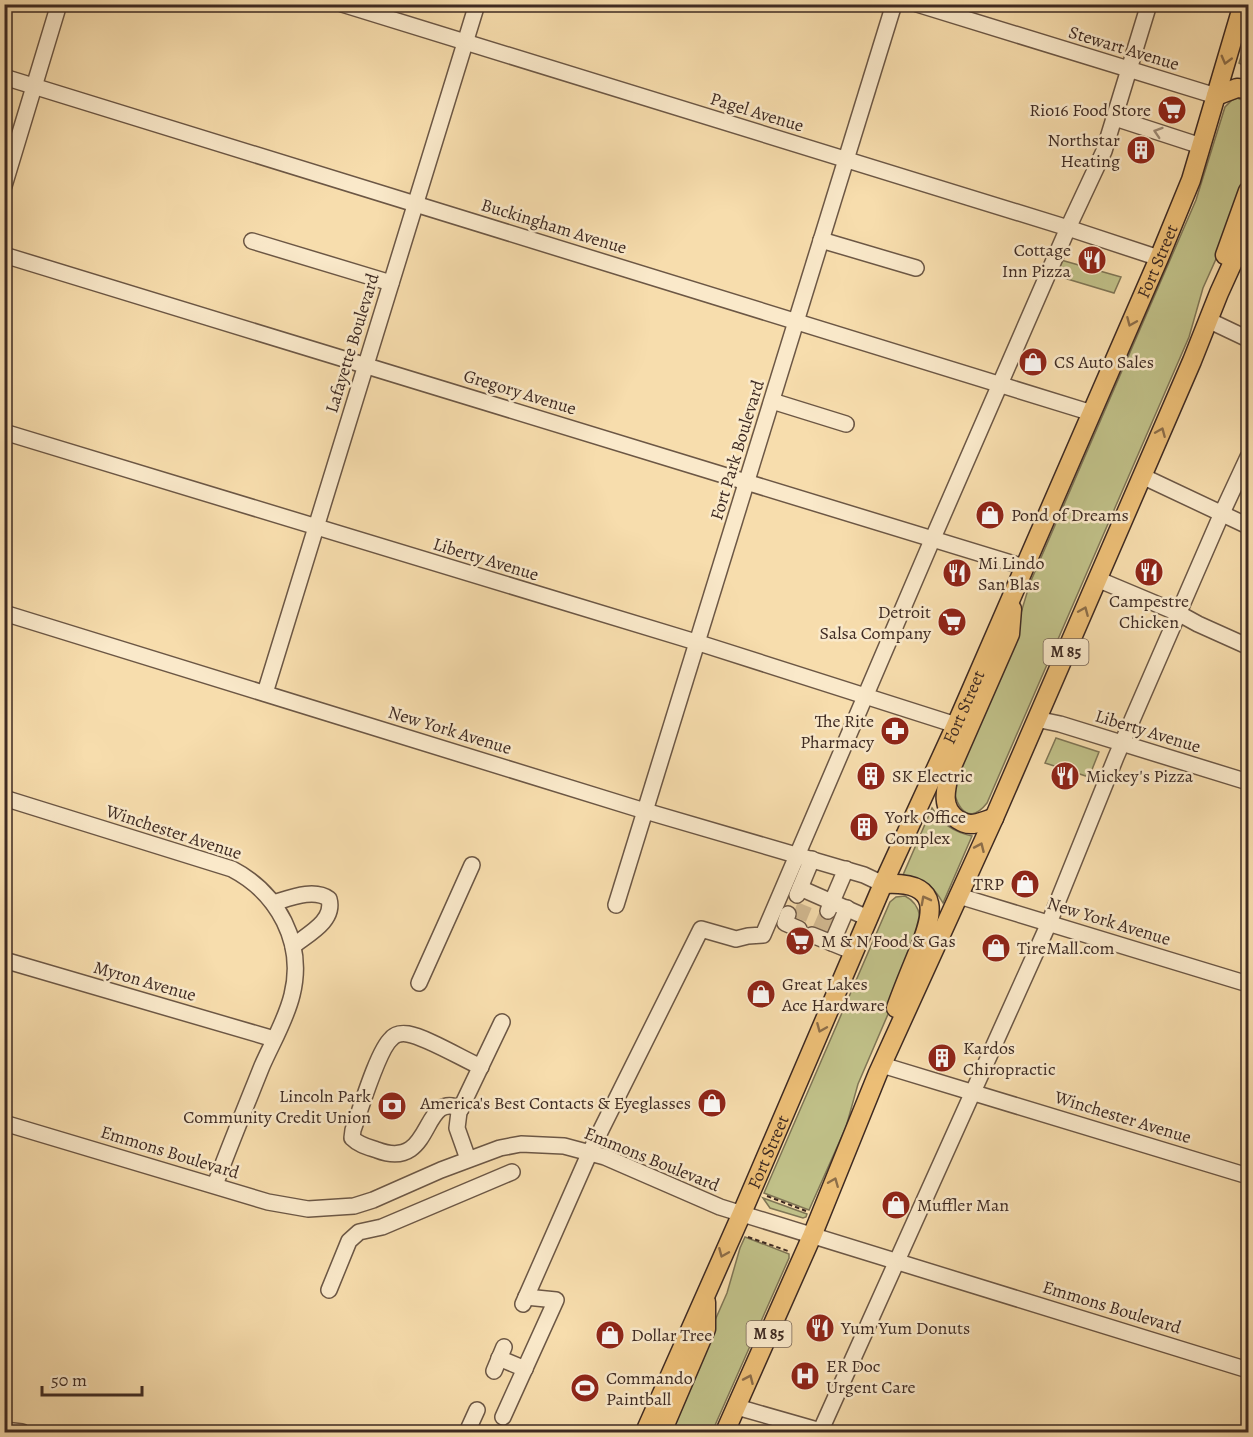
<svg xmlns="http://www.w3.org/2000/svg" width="1253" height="1437" font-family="Alegreya,serif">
<rect width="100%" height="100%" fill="#f7ddad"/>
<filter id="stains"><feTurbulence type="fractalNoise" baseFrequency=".00333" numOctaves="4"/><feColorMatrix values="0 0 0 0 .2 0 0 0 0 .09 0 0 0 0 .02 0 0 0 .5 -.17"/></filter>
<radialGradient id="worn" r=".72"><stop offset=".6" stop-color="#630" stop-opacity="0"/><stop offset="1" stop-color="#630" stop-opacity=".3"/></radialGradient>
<g fill="#c0c088" stroke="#7f7555" stroke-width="1.5">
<path d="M1248,33V62L1245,66L1239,63Z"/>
<path d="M1237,98L1248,102V173L1238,210L1203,288L1189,337L987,803C965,831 952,798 953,778L1017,626L1030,583L1196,200L1225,107L1232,100Z"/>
<path d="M1061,260L1121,277L1114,293L1054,275Z"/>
<path d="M1056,738L1099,752L1089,777L1045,763Z"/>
<path d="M932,808C942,824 953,832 972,836L943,903C933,885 922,878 903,875Z"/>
<path d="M905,896C923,905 922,925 919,942L858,1084L846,1127L809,1210L764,1193L890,902L896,897Z"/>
<path d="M763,1198L807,1214L806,1217L803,1218L770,1208Z"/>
<path d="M745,1237L789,1254V1258L712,1432H666L727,1293L740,1248Z"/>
</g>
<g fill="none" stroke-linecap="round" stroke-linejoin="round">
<g stroke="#d2b991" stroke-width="15" stroke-dasharray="15 8" stroke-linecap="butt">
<path d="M799,919L806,902"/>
<path d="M820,929L828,911"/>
</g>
<g stroke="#6c5745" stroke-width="18">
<g id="minor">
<path d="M342,4L1068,228L1159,258"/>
<path d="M917,4L1216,96"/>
<path d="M4,77L1092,413"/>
<path d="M1115,118L1201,146"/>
<path d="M4,186L59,4"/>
<path d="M821,240L916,268"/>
<path d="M252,241L391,283"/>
<path d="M4,255L1024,567"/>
<path d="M1208,320L1248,339"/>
<path d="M772,401L846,424"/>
<path d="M4,432L699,643L956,725"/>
<path d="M1142,476L1248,526"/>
<path d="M1097,579L1178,613L1198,624L1247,646"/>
<path d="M4,613L635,808L864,875L883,884"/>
<path d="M265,693L477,4"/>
<path d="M1036,719L1060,724L1248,782"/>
<path d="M4,798L232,869C278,893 305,943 292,995C286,1020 272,1043 262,1066C246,1106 230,1145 215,1185"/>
<path d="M800,888L868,918"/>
<path d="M797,895L812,859"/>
<path d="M959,896L1248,984"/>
<path d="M273,903C290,898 314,888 329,899C335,921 308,934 293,946"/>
<path d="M616,905L894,4"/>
<path d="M828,911L846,869"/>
<path d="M788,914L785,923L799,929"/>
<path d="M812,935L854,952"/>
<path d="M832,943L847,908"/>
<path d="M4,960L274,1039"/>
<path d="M419,983L472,865"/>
<path d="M882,1065L1248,1176"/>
<path d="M461,1109C420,1089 435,1172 377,1150C368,1147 359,1145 352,1138L353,1130C360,1111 378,1050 391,1039C395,1034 402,1033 408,1034C426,1037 463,1059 481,1067"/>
<path d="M4,1123L268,1202L308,1209L354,1206L373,1200L441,1170L500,1148L521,1144L564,1146L605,1157L720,1207L1248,1370"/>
<path d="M468,1159L457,1128L459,1112L502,1022"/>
<path d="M329,1290L349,1241L359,1232L382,1227L512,1172"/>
<path d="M523,1304L590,1152L701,929L736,939L748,936L763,935L933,538L1068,228L1104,151L1149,4"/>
<path d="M499,1358L525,1369"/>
<path d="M494,1371L504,1347"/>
<path d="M737,1407L824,1432"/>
<path d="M503,1417L556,1300L526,1297"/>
<path d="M4,1430L22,1432"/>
<path d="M467,1432L477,1410"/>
<path d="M820,1432L1049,923L1116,757L1222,513L1248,457"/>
</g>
</g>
<g stroke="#3e2a22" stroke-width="21">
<g id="major">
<path d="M1216,96L1237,88L1248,89"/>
<path d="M1225,255L1248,191"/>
<path d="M994,818C986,820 978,824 971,824C965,824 962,822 957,819C940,807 946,788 950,771L1010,634L1012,609"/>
<path d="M883,884C945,880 933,916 916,957C909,974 902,991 896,1008"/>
<path id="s1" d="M645,1432L742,1213L883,884L956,725L1159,258L1191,180L1243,4"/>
<path d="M662,1432L706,1329V1302"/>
<path d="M725,1432L812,1236L878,1073L994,818L1192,361L1219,293L1248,229"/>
</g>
</g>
<g stroke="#3e2a22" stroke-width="2" stroke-dasharray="4.5 3" stroke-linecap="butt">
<path d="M767,1196L806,1211"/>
<path d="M748,1237L788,1251"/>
</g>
<use href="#minor" stroke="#fae9ca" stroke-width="15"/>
<use href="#major" stroke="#ecbe76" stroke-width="18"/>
</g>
<defs><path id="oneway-chevron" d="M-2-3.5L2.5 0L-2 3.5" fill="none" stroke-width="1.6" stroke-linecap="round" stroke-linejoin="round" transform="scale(1.5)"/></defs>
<g stroke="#8c6d48">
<use href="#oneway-chevron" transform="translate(1226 60) rotate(105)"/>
<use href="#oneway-chevron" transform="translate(1131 322) rotate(113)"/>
<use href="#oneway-chevron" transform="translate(1161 432) rotate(-67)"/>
<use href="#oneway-chevron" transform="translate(1084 611) rotate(-67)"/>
<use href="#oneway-chevron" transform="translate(980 847) rotate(-66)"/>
<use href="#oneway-chevron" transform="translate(925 900) rotate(-118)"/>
<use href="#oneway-chevron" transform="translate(821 1028) rotate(113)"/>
<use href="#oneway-chevron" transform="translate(834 1182) rotate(-68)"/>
<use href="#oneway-chevron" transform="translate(723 1253) rotate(113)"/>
<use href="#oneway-chevron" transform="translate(749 1379) rotate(-66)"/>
</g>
<use stroke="#9c8a76" href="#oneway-chevron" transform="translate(1158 132) rotate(-162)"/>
<defs>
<g id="supermarket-disc" transform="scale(1.5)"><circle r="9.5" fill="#8f2418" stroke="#fae9ca"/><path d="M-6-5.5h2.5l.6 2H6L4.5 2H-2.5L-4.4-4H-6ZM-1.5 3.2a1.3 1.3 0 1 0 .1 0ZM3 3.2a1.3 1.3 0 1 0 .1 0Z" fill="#fff"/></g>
<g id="building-disc" transform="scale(1.5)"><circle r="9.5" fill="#8f2418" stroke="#fae9ca"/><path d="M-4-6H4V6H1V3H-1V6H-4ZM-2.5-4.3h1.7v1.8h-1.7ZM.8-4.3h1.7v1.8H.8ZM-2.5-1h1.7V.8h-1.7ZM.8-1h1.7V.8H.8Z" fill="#fff"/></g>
<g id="restaurant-disc" transform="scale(1.5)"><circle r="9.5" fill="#8f2418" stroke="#fae9ca"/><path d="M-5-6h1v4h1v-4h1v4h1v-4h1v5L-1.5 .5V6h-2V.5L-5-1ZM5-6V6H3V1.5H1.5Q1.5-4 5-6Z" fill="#fff"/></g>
<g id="shop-disc" transform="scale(1.5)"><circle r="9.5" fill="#8f2418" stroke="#fae9ca"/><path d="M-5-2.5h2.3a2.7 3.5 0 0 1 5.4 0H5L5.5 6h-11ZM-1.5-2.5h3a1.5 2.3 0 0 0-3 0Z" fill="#fff"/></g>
<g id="pharmacy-disc" transform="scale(1.5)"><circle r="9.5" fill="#8f2418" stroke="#fae9ca"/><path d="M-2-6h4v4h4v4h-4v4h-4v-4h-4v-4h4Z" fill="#fff"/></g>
<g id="bank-disc" transform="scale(1.5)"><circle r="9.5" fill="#8f2418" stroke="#fae9ca"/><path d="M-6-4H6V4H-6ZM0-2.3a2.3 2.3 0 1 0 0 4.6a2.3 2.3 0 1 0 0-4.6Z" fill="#fff"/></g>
<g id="hospital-disc" transform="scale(1.5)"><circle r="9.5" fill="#8f2418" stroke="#fae9ca"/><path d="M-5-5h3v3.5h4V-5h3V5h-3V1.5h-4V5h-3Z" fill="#fff"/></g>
<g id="stadium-disc" transform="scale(1.5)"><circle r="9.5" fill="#8f2418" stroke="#fae9ca"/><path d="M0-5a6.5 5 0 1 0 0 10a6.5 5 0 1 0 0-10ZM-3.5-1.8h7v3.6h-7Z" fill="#fff"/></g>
</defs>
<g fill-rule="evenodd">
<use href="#supermarket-disc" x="1172" y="110"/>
<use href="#building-disc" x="1141" y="150"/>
<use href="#restaurant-disc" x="1092" y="260"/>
<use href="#shop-disc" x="1033" y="362"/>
<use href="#shop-disc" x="990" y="515"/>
<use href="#restaurant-disc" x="1149" y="572"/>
<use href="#restaurant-disc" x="957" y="573"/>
<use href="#supermarket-disc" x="952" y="622"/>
<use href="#pharmacy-disc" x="895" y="731"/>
<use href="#building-disc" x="871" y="776"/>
<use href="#restaurant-disc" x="1065" y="776"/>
<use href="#building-disc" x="864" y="827"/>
<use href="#shop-disc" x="1025" y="884"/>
<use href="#supermarket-disc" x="800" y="941"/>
<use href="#shop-disc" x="996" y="948"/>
<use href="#shop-disc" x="761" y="994"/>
<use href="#building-disc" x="942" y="1058"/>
<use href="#shop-disc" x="712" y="1103"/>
<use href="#bank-disc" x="392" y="1106"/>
<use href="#shop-disc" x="896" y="1205"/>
<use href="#restaurant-disc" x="820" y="1328"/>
<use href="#shop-disc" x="610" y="1335"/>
<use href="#hospital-disc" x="805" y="1376"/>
<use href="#stadium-disc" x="585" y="1388"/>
</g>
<g text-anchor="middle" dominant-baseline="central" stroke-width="5" stroke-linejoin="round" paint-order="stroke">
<g fill="#fae9ca" stroke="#766354" stroke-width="1.5">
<rect x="1043.5" y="639" width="45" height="26" rx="4.5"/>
<rect x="746.5" y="1321" width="45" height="26" rx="4.5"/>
</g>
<g font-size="16" font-weight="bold" fill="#3e2a22">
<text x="1066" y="652">M 85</text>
<text x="769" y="1334">M 85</text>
</g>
<g font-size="18" fill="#3e2a22" stroke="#fae9ca">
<text transform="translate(1124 48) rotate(17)">Stewart Avenue</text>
<text transform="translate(757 112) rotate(17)">Pagel Avenue</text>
<text transform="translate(554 226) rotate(17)">Buckingham Avenue</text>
<text stroke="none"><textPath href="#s1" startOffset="1278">Fort Street</textPath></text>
<text transform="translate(352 343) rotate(-73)">Lafayette Boulevard</text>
<text transform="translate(520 392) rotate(17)">Gregory Avenue</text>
<text transform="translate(737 450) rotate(-73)">Fort Park Boulevard</text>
<text transform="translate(486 559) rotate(17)">Liberty Avenue</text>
<text stroke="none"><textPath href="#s1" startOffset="792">Fort Street</textPath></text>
<text transform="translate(450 730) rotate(17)">New York Avenue</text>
<text transform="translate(1148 731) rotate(17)">Liberty Avenue</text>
<text transform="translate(174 832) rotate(18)">Winchester Avenue</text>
<text transform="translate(1109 921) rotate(17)">New York Avenue</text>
<text transform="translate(145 981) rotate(16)">Myron Avenue</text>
<text transform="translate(1123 1117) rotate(17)">Winchester Avenue</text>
<text transform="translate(170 1152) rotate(17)">Emmons Boulevard</text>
<text stroke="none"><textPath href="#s1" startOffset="306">Fort Street</textPath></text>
<text transform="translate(652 1159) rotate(22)">Emmons Boulevard</text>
<text transform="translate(1112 1307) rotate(17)">Emmons Boulevard</text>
</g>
<g font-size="18" fill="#3e2a22" stroke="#fae9ca" text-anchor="start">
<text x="1151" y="110" text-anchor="end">Rio16 Food Store</text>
<text x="1120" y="140" text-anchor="end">Northstar<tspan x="1120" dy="21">Heating</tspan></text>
<text x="1071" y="250" text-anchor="end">Cottage<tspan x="1071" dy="21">Inn Pizza</tspan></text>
<text x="1054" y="362">CS Auto Sales</text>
<text x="1011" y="515">Pond of Dreams</text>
<text x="978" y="563">Mi Lindo<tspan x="978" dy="21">San Blas</tspan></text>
<text x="1149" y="601" text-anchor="middle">Campestre<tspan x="1149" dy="21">Chicken</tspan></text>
<text x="931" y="612" text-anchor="end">Detroit<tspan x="931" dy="21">Salsa Company</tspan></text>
<text x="874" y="721" text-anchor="end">The Rite<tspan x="874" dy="21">Pharmacy</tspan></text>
<text x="892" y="776">SK Electric</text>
<text x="1086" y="776">Mickey's Pizza</text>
<text x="885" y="817">York Office<tspan x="885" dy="21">Complex</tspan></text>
<text x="1004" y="884" text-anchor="end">TRP</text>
<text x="821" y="941">M &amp; N Food &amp; Gas</text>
<text x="1017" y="948">TireMall.com</text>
<text x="782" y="984">Great Lakes<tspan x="782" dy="21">Ace Hardware</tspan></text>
<text x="963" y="1048">Kardos<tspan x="963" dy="21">Chiropractic</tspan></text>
<text x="371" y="1096" text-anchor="end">Lincoln Park<tspan x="371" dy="21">Community Credit Union</tspan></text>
<text x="691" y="1103" text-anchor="end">America's Best Contacts &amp; Eyeglasses</text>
<text x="917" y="1205">Muffler Man</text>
<text x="841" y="1328">Yum Yum Donuts</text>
<text x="631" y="1335">Dollar Tree</text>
<text x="826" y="1366">ER Doc<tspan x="826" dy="21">Urgent Care</tspan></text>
<text x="606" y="1378">Commando<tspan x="606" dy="21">Paintball</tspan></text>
</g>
</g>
<rect width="1253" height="1437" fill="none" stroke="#f7ddad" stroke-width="24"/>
<rect x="6" y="6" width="1241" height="1425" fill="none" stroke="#3e2a22" stroke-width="3"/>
<rect x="12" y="12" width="1229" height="1413" fill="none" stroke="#3e2a22" stroke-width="1.5"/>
<path d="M42 1386v9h100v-9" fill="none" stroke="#3e2a22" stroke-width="3"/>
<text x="51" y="1386" font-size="18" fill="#3e2a22" stroke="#fae9ca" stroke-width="4.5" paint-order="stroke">50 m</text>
<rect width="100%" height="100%" filter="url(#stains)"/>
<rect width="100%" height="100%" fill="url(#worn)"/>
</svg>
